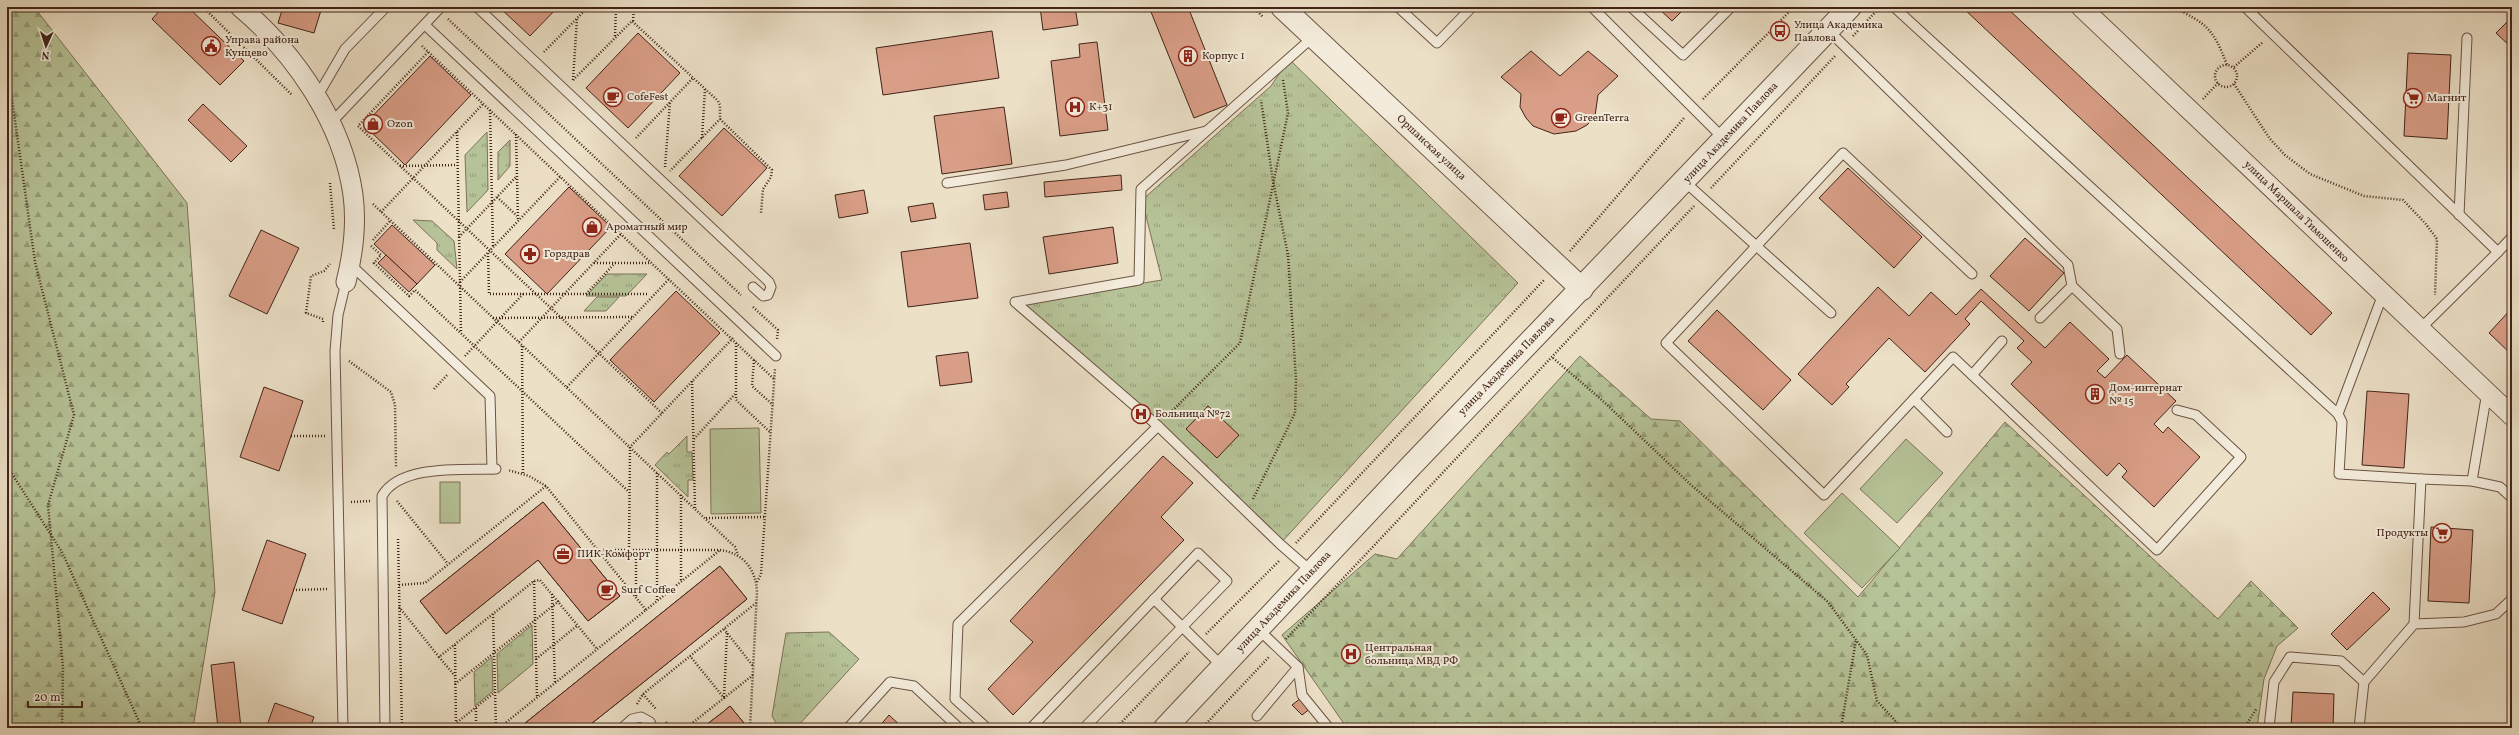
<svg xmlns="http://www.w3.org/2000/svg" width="2519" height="735" font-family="Vollkorn,serif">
<defs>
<pattern id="grass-tufts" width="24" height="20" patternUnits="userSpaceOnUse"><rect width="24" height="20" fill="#b6c297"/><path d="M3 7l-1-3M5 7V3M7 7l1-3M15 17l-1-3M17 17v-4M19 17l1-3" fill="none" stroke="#969d7a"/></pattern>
<pattern id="forest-firs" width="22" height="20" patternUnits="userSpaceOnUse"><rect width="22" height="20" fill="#b6c297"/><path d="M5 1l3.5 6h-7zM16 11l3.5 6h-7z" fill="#969d7a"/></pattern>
</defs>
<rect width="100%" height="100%" fill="#ece0c7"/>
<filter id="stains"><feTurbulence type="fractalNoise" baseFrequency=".005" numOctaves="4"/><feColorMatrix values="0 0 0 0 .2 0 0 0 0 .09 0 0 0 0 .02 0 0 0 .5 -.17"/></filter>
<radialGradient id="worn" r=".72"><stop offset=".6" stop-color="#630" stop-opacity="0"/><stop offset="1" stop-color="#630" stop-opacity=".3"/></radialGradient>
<g fill="url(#grass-tufts)" stroke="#7c7358">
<path d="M1289,59L1518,283L1280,544L1019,303L1162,280L1142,200L1271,86Z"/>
<path d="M487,132L488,190L467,212L465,155Z"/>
<path d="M510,140V166L498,180V152Z"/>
<path d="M413,220L432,221L454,241L457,269L437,250V243Z"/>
<path d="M607,274H647L626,296H586Z"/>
<path d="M597,297H619L606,311H584Z"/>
<path d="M687,436V452H692L693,480H688V497L655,465L667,452L669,454Z"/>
<path d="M532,625L533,664L498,693L497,654Z"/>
<path d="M829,632L859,659L796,728H779L772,716L786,633Z"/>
<path d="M492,657L493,691L475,706L474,672Z"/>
</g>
<g fill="url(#forest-firs)" stroke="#7c7358">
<path d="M7,7H34L187,203L215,592L193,728H7Z"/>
<path d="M1580,356L1651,419L1680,421L1858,597L2005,422L2218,619L2251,581L2298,628L2277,646L2264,679L2257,728H1347L1282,635L1375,554L1397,559Z"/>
</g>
<g fill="#b6c297" stroke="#7c7358">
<path d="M759,428L761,513L711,514L710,429Z"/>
<path d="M1906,439L1943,473L1897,523L1860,489Z"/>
<rect x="440" y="482" width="20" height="41"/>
<path d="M1842,493L1900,548L1862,588L1804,533Z"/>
</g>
<g fill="#d99e87" stroke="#412418">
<path d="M163,7H188L244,61L220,85L152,19Z"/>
<path d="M283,7H322L314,33L278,23Z"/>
<path d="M499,7H558L530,36Z"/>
<path d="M1040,7H1075L1078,25L1043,30Z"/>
<path d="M1149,7H1188L1227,105L1194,118Z"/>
<path d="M1657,7H1686L1672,21Z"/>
<path d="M1962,7H2006L2332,313L2311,335Z"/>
<path d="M2512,17V48L2496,33Z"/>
<path d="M992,31L999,78L883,95L876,48Z"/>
<path d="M638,33L680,73L628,128L586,88Z"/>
<path d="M1097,42L1108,130L1060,136L1051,61L1080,57L1079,44Z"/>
<path d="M1531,51L1560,76L1588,51L1618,76L1598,95L1595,116L1587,125L1576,131L1554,134L1533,126L1526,118L1520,107L1521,94L1501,77Z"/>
<path d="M2408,53L2451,55L2447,139L2404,136Z"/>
<path d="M430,56L471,95L405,165L364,125Z"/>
<path d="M203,104L247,146L231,162L188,120Z"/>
<path d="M1004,107L1012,164L942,174L934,116Z"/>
<path d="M724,128L767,168L722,216L679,176Z"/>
<path d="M1848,168L1922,237L1894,268L1819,198Z"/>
<path d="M1121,175L1122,190L1045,197L1044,182Z"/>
<path d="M569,187L611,227L547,294L505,254Z"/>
<path d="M864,190L868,213L839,218L835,195Z"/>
<path d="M1007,192L1009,207L985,210L983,195Z"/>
<path d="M933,203L936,218L911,222L908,207Z"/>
<path d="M392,225L435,265L417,284L374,244Z"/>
<path d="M1113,227L1118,263L1049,274L1043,237Z"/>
<path d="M261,230L299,248L267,314L229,296Z"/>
<path d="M2025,238L2064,273L2029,311L1990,276Z"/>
<path d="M970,243L978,298L908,307L901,252Z"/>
<path d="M386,255L417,284L409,292L378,263Z"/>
<path d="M1878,287L1909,316L1931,292L1956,315L1981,289L2045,348L2070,322L2109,359L2097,371L2105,378L2127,355L2176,401L2154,424L2163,433L2168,427L2200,457L2154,507L2122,477L2127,471L2119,463L2107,476L2011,384L2032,362L2017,348L2024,341L1981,301L1965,319L1970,324L1925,372L1889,338L1846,384L1849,387L1832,405L1798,374Z"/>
<path d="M676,291L720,333L654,402L610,360Z"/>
<path d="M2512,308V355L2489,333Z"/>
<path d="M1717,310L1791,380L1763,410L1688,341Z"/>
<path d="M968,352L972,382L940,386L936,356Z"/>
<path d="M264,387L303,401L279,471L240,457Z"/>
<path d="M2367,391L2409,394L2404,468L2362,465Z"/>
<path d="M1208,406L1239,435L1217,458L1186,429Z"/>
<path d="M1163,456L1193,483L1161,517L1184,540L1013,715L988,689L1033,642L1010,621Z"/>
<path d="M543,502L620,596L588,621L538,560L446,634L420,601Z"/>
<path d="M543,502L620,596L588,621L538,560L446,634L420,601Z"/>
<path d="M2431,527L2473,530L2469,603L2428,601Z"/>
<path d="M267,540L306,554L282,624L242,610Z"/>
<path d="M720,566L747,599L679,654L586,728H519Z"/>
<path d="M720,566L747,599L679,654L586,728H519Z"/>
<path d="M2373,592L2390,609L2347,650L2331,634Z"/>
<path d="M234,662L241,728H218L211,665Z"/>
<path d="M2293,692L2334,694L2333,728H2291Z"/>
<path d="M1301,698L1311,708L1302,715L1292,705Z"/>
<path d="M275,703L314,717L310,728H266Z"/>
<path d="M730,706L748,728H702L723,712Z"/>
<path d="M730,706L748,728H702L723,712Z"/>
<path d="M889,715L903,728H878Z"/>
</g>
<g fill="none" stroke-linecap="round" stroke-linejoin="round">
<g stroke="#6c5344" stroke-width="11">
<g id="service">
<path d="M477,7L769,282L771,287L768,295L763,296L753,287"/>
<path d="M1398,7L1437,43L1472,7"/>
<path d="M1592,7L1724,139"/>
<path d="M1631,7L1683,55L1731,7"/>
<path d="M1894,7L2338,414"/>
<path d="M2245,7L2498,252L2420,329"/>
<path d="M425,25L776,356"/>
<path d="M1828,30L2068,265L2072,286L2117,329L2120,354"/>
<path d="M317,97L345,49L386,7"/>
<path d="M330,124L441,7"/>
<path d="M1685,182L1831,313"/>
<path d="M947,183L1066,165L1206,131"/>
<path d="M2459,215L2467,38"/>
<path d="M2498,252L2512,237"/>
<path d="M350,264L490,396L492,469"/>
<path d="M1972,274L1843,153L1666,343L1824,495L1953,357L2157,550L2241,457L2196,415L2177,410"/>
<path d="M2383,294L2338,414L2342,422L2339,474L2421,479"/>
<path d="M2040,318L2072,286"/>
<path d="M1972,375L2002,341"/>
<path d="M1914,399L1947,432"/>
<path d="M2472,481L2487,392"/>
<path d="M1312,572L1280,544L1158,426L1015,302L1139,280L1141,189L1313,37"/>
<path d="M1154,599L1223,667"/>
<path d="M2414,624L2421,479L2472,481L2500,487L2512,498"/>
<path d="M1259,630L1298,667L1302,695L1329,728"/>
<path d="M1257,716L1298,667"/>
<path d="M343,728L335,351L338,315L346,282"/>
<path d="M385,728L382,496C400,464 464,470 496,469"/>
<path d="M622,728L632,719L641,717L650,722L653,728"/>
<path d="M848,728L890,682L914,686L959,728"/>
<path d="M987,728L955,699L958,624L1158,426"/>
<path d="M1031,728L1198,553L1227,581L1084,728"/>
<path d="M2269,728L2274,682L2290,657L2341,661L2364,682"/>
<path d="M2359,728L2364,682L2414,624L2464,622L2496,614L2512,599"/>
</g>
</g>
<g stroke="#6c5344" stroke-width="21">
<g id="minor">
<path d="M240,7C295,53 343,123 353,195C357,225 353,254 346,282"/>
<path d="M2081,7L2512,416"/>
</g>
</g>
<g stroke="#6c5344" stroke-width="24">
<g id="tertiary">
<path d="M1282,7L1582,289"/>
<path d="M1165,728L1410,467L1850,7"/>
</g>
</g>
<g stroke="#412418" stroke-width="2.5" stroke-dasharray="1 2" stroke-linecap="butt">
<path d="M203,7L292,95"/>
<path d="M1253,7L1263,17"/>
<path d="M2173,7C2207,24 2213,28 2227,65"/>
<path d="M448,19L741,295"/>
<path d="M633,21L634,7"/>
<path d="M615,36L616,7"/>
<path d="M1853,36L1880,7"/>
<path d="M422,46L774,379"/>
<path d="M428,52L358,126L662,413"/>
<path d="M544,52L588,7"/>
<path d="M7,64L35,262L74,415L48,505L63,667L62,728"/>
<circle cx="2226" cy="76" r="11"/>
<path d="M2234,67L2263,42"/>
<path d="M573,80L632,21L718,101L720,105V119L670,171"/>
<path d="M573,80L577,19"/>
<path d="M2234,84L2270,139L2285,155L2310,174L2364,196L2403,200L2425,223L2437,239L2435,295"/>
<path d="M1703,99L1794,7"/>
<path d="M2203,99L2218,83"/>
<path d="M490,110L493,247"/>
<path d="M720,119L772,170L771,177L763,189L761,213"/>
<path d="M457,132L461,333"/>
<path d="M516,134L518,221"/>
<path d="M636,138L693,78"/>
<path d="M702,138L705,89"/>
<path d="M400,166L457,165"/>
<path d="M665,167L670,102"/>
<path d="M330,183L334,230"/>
<path d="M1711,188L1835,56"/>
<path d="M497,197L517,216"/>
<path d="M373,204L735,547L738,555"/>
<path d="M381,212L483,104"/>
<path d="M459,237L516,177"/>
<path d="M373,240L390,221"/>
<path d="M371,246L381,255L374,263L409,296L415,290L629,492"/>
<path d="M1570,251L1684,118"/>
<path d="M488,253L489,294H649"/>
<path d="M594,263H651"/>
<path d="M460,282L560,177"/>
<path d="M586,294L615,263"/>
<path d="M753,307L778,330L777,340"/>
<path d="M493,318L633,317"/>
<path d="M323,322V319L306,313L311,276L324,271L330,264"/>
<path d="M519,342L621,234"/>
<path d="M736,343V400L771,433"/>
<path d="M522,346L523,474"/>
<path d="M465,356L523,294"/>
<path d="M1553,358L1603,401L1690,484L1828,602L1867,655L1877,701L1902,728"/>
<path d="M754,360L752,386L773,405"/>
<path d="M349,361L391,392L395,405L396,468"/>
<path d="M692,381L695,508"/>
<path d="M567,387L670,278"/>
<path d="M434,389L448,374"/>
<path d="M1166,417L1240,343L1288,113L1283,80"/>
<path d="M291,436H325"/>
<path d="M694,439L735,394"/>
<path d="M7,466L62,552L142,728"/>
<path d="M657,473V601"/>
<path d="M681,495V581"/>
<path d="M1253,499L1295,413L1296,380L1288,255L1273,181L1261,100"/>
<path d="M397,501L448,564"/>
<path d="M351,502L370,501"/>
<path d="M706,518L765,517"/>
<path d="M398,539L402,728"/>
<path d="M1296,543L1544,280"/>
<path d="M597,550H720C744,553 756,570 757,592L750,728"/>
<path d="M629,550L630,447L733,338"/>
<path d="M636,550V596"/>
<path d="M534,581L537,697"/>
<path d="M757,582L761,574L775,368"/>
<path d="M399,585L425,583L546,486"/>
<path d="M293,590L328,589"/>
<path d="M552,594L555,683"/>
<path d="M399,607L439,657L534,581L540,580L597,649"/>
<path d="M646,610L720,550"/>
<path d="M493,614L496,728"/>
<path d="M724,629L753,666"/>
<path d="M1206,634L1279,561"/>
<path d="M1286,639L1694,206"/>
<path d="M455,645L456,728"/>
<path d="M439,657L455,676"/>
<path d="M536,659L578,625"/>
<path d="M455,684L559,601"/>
<path d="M643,694L656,709"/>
<path d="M724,697L727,633"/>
<path d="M724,698L753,675"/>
<path d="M637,704L643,694L756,603"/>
<path d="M476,708V728"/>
<path d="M666,722L671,728"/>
<path d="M776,726L777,728"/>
<path d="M450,728L495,692"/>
<path d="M499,728L646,610L546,486L529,476L508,470"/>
<path d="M686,728L724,698L690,656"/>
<path d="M1116,728L1189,652"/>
<path d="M1202,728L1269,657"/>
<path d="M1841,728L1856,640"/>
<path d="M2244,728L2257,708"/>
</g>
<use href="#service" stroke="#f3ebdb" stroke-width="9"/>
<use href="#minor" stroke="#f3ebdb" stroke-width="19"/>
<use href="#tertiary" stroke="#f3ebdb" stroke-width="22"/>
</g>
<defs>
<g id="bus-ring" transform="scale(1)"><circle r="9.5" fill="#f3ebdb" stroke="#8f2418" stroke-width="1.5"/><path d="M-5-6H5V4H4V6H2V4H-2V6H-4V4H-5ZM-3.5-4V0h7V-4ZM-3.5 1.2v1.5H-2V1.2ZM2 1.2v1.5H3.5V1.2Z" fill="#8f2418"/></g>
<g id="civic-ring" transform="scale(1)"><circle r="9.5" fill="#f3ebdb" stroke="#8f2418" stroke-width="1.5"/><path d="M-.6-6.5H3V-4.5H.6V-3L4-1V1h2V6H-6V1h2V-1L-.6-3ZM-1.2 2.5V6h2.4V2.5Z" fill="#8f2418"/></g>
<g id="building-ring" transform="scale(1)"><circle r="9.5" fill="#f3ebdb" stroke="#8f2418" stroke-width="1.5"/><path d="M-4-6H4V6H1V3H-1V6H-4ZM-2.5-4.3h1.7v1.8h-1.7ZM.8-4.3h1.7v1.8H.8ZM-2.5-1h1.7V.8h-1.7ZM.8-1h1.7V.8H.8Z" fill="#8f2418"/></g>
<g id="cafe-ring" transform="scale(1)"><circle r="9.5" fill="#f3ebdb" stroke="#8f2418" stroke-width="1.5"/><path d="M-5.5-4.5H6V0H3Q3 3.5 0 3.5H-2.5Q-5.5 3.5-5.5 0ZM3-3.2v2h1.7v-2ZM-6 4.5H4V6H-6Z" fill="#8f2418"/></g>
<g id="supermarket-ring" transform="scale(1)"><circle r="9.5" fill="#f3ebdb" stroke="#8f2418" stroke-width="1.5"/><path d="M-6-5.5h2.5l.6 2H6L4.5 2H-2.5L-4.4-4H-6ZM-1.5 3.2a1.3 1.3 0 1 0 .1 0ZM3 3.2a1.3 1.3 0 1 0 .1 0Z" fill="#8f2418"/></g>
<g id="hospital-ring" transform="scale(1)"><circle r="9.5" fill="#f3ebdb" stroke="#8f2418" stroke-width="1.5"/><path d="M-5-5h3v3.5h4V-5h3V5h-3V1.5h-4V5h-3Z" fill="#8f2418"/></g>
<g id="shop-ring" transform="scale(1)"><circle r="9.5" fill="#f3ebdb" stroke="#8f2418" stroke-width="1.5"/><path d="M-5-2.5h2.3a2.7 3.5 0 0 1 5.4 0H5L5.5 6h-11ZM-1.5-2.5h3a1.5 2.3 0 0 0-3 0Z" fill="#8f2418"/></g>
<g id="pharmacy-ring" transform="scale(1)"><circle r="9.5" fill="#f3ebdb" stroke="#8f2418" stroke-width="1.5"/><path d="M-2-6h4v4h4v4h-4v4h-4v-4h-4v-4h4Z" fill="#8f2418"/></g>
<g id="office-ring" transform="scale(1)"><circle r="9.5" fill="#f3ebdb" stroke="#8f2418" stroke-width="1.5"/><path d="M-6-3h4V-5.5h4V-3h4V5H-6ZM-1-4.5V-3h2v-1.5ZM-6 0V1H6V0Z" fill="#8f2418"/></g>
</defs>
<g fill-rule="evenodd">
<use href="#bus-ring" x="1780" y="31"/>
<use href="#civic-ring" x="211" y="46"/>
<use href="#building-ring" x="1188" y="56"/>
<use href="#cafe-ring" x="613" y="97"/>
<use href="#supermarket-ring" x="2413" y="98"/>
<use href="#hospital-ring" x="1075" y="107"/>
<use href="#cafe-ring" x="1561" y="118"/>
<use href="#shop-ring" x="373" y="124"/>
<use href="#shop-ring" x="592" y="227"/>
<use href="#pharmacy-ring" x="530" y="254"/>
<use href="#building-ring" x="2095" y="394"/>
<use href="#hospital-ring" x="1141" y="414"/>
<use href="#supermarket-ring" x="2442" y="533"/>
<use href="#office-ring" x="563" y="554"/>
<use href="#cafe-ring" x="607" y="590"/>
<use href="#hospital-ring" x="1351" y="654"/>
</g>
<g text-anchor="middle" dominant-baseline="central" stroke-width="4" stroke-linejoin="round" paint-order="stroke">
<g font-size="11" fill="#412418" stroke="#f3ebdb" text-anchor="start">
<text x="1794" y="25">Улица Академика<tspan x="1794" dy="13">Павлова</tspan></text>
<text x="225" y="40">Управа района<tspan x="225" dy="13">Кунцево</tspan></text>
<text x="1202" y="56">Корпус 1</text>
<text x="627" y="97">CofeFest</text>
<text x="2427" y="98">Магнит</text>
<text x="1089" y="107">К+31</text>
<text x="1575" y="118">GreenTerra</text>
<text x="387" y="124">Ozon</text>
<text x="606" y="227">Ароматный мир</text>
<text x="544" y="254">Горздрав</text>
<text x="2109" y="388">Дом-интернат<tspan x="2109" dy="13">№ 15</tspan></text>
<text x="1155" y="414">Больница №72</text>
<text x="2428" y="533" text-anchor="end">Продукты</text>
<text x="577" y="554">ПИК-Комфорт</text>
<text x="621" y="590">Surf Coffee</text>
<text x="1365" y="648">Центральная<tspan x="1365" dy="13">больница МВД РФ</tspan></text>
</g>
<g font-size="11" fill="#412418" stroke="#f3ebdb">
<text transform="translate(1731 133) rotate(-47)">улица Академика Павлова</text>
<text transform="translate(1431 148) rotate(43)">Оршанская улица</text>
<text transform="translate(2296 212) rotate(44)">улица Маршала Тимошенко</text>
<text transform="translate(1507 366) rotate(-46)">улица Академика Павлова</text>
<text transform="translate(1284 602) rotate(-47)">улица Академика Павлова</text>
</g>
</g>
<rect width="2519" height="735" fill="none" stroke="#ece0c7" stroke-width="24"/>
<rect x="8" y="8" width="2503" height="719" fill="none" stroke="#412418" stroke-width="2"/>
<rect x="12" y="12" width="2495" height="711" fill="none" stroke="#412418"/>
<g transform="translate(46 46) rotate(183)" stroke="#f3ebdb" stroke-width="3" paint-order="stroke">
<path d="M0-3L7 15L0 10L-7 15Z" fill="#412418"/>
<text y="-6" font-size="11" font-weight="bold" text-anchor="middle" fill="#412418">N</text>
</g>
<path d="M28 701v6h54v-6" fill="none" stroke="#412418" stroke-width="2"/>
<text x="34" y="701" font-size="12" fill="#412418" stroke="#f3ebdb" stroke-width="3" paint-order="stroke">20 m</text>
<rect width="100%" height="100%" filter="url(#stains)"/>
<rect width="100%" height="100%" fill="url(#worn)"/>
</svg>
